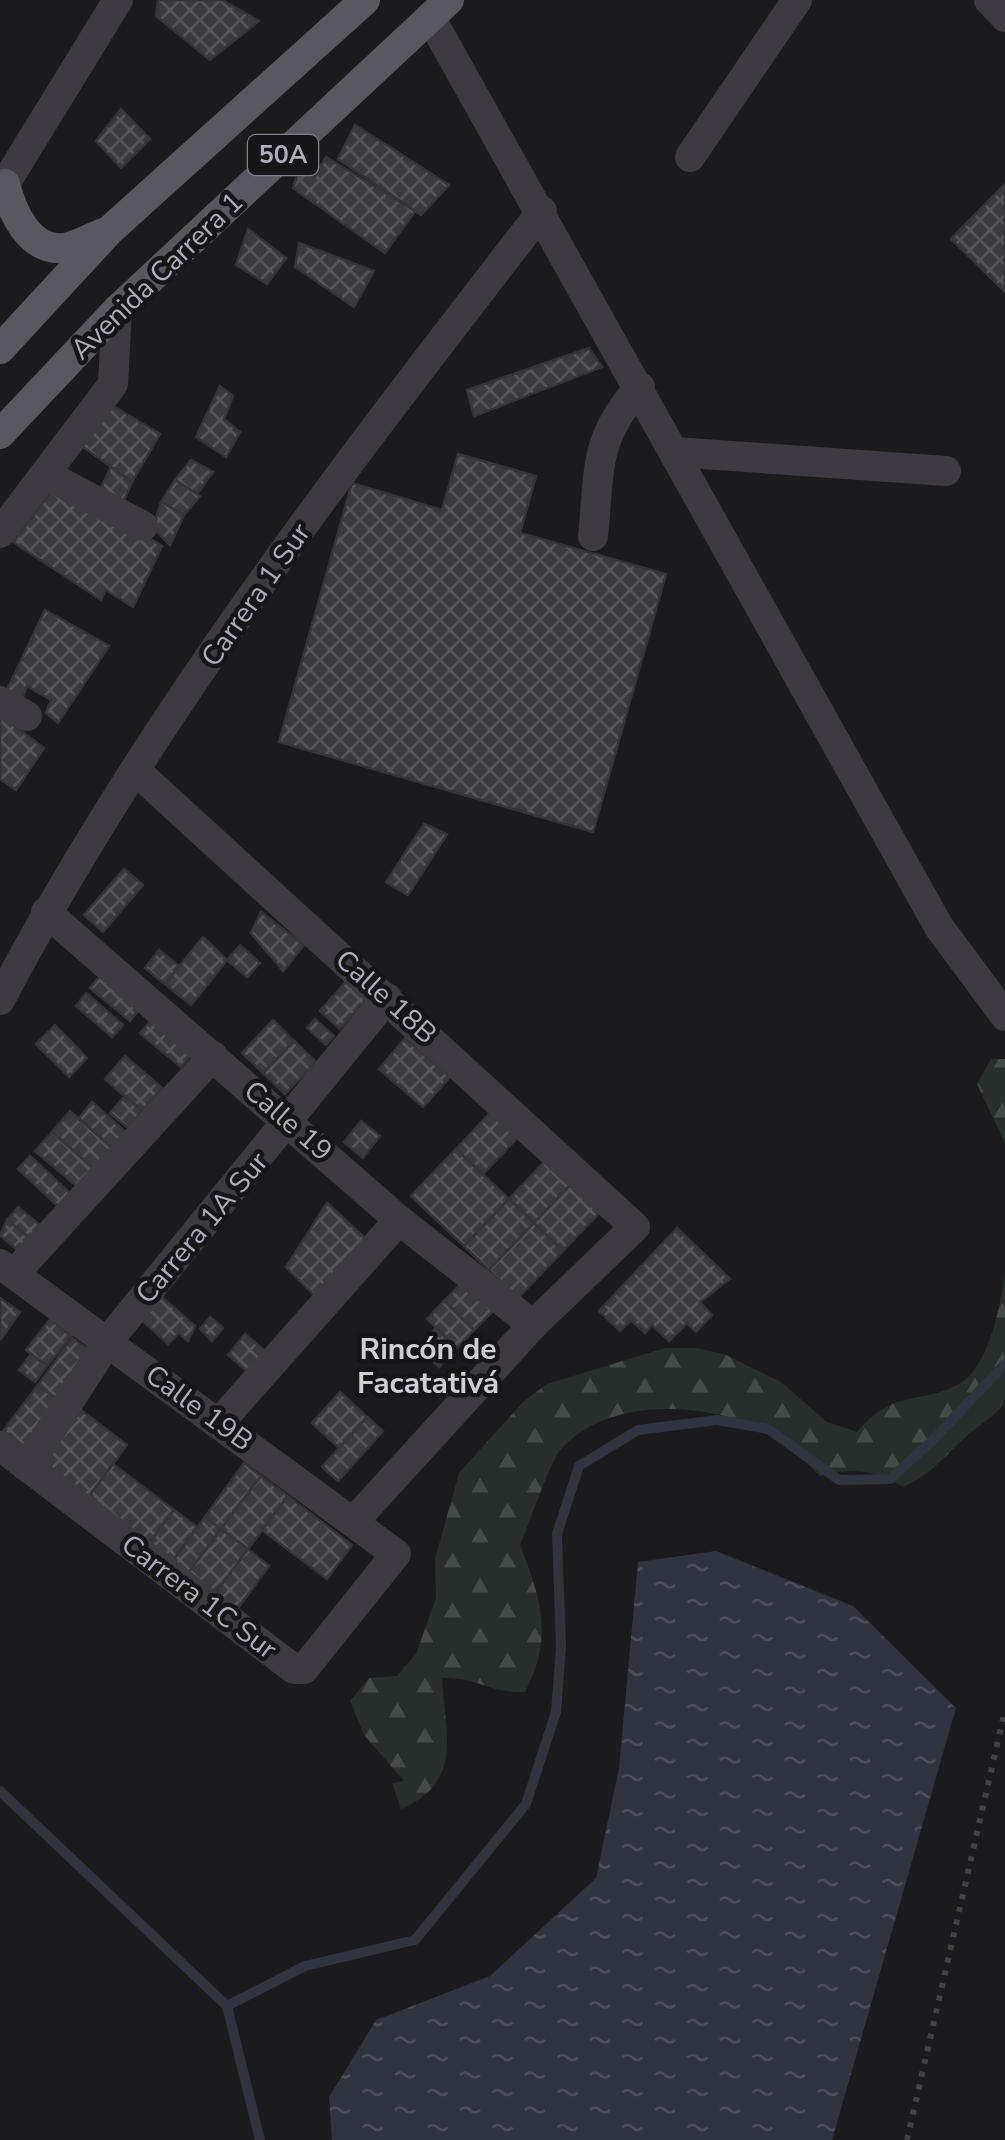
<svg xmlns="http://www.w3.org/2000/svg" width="1005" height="2140" font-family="'Nunito Sans',sans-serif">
<defs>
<pattern id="forest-firs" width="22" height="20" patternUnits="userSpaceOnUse" patternTransform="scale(2.5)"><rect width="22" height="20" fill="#262f2b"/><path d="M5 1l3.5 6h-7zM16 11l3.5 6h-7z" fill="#434a48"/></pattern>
<pattern id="water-ripples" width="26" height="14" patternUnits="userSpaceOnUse" patternTransform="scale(2.5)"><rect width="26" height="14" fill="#303340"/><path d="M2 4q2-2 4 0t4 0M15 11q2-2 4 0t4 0" fill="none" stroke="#4b4e5a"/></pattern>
<pattern id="building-cross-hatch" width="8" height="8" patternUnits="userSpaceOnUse" patternTransform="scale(2.5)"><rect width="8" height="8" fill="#3b3a3e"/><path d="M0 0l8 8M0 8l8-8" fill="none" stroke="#555458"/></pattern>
</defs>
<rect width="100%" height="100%" fill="#1b1a1c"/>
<g fill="url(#forest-firs)">
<path d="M991,1059H1005V1143L977,1084Z"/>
<path d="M1005,1272V1400C997,1416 984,1421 970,1433C946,1454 933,1474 903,1487C873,1469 854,1468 820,1476C806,1463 791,1445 774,1435C714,1401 605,1394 559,1452C549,1465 529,1525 520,1545C541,1599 554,1637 525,1692C488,1693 478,1677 442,1678C445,1735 464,1782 401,1809L392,1783L404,1781L364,1735L350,1701L369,1678L397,1676L416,1654L436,1598L435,1559L459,1473L523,1402L547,1384L665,1348H696L724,1354L781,1382L827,1422L857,1432C896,1387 917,1406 959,1384C989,1368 1001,1303 1005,1272Z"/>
</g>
<path fill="url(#water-ripples)" d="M716,1551L853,1606L956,1708L832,2140H332L329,2097L376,2020L490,1976L596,1878L619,1768L638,1562Z"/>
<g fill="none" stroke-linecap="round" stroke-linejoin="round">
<g stroke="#303340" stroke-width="10">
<path d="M0,1791L227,2006L305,1966L415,1940L526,1804L556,1712L561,1647L557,1534L579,1466L638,1430L717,1420L768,1429L839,1480L890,1479L932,1441L1005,1364"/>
<path d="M227,2006L260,2140"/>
</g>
</g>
<g fill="url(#building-cross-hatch)" stroke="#363438" stroke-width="2.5">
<path d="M158,0H222L259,21L210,60L156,16Z"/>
<path d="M121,109L150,139L121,168L96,141Z"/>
<path d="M355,125L449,185L421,215L338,159Z"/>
<path d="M326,157L415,211L385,253L293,188L300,166L315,176Z"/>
<path d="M1005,184V292L951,239Z"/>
<path d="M248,229L286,258L267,284L236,265Z"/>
<path d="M299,243L374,271L354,307L295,267Z"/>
<path d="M589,348L602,367L474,416L467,390Z"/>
<path d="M220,386L233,396L224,419L240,432L226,457L196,437Z"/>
<path d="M108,403L160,434L132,482L79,444Z"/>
<path d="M458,454L536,476L520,533L666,574L593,832L279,742L352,483L442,510Z"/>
<path d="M191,460L213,472L197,494L175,480Z"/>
<path d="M111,467L132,482L122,505L99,492Z"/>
<path d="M175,480L200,496L184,515L161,502Z"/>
<path d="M57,484L162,546L133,607L106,590L101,600L13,542Z"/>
<path d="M161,502L184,515L170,545L153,528Z"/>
<path d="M45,610L109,646L58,723L46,713L51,700L27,686L19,707L5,694Z"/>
<path d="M0,715L44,748L16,790L0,779Z"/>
<path d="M424,824L447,834L408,895L386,882Z"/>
<path d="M124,869L143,885L103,932L84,915Z"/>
<path d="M261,912L304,945L283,971L251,933Z"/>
<path d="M203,937L227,960L191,1005L165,984Z"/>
<path d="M240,945L260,963L247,977L227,960Z"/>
<path d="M159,950L179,966L165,984L145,968Z"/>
<path d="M100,976L140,1008L130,1021L90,988Z"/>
<path d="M351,976L371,994L340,1029L320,1011Z"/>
<path d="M86,993L123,1025L112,1037L76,1006Z"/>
<path d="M155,1016L195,1050L181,1067L140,1033Z"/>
<path d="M315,1019L334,1036L326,1045L307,1028Z"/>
<path d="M273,1020L294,1041L263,1073L242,1053Z"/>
<path d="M55,1025L87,1058L69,1077L36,1044Z"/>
<path d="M405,1038L450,1077L423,1107L379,1069Z"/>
<path d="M294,1041L316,1062L285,1094L263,1073Z"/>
<path d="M125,1056L162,1088L142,1111L105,1079Z"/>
<path d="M125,1096L142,1111L128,1128L110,1113Z"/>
<path d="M92,1102L126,1132L112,1148L79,1118Z"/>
<path d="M494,1109L521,1134L483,1174L456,1149Z"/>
<path d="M70,1111L112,1148L94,1169L52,1132Z"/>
<path d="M361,1121L380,1136L363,1158L344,1142Z"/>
<path d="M52,1132L94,1169L79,1188L35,1151Z"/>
<path d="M456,1149L509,1199L464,1246L411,1196Z"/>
<path d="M30,1156L72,1195L60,1208L18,1169Z"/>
<path d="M547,1159L572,1183L534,1223L509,1199Z"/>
<path d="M572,1183L601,1211L563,1251L534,1223Z"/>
<path d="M509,1199L534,1223L489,1270L464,1246Z"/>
<path d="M327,1203L366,1239L321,1302L286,1267Z"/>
<path d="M18,1207L42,1227L31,1239L7,1220Z"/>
<path d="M7,1220L31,1239L20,1252L0,1235Z"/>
<path d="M534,1223L563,1251L518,1298L489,1270Z"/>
<path d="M677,1228L730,1279L700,1302L712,1315L696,1332L687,1323L669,1341L652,1325L645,1333L631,1320L620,1331L599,1311Z"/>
<path d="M465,1279L495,1309L474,1330L444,1301Z"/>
<path d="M156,1292L195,1326L188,1341L179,1333L168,1344L136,1315Z"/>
<path d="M0,1298L20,1312L1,1339L0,1338Z"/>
<path d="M444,1301L474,1330L457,1348L427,1319Z"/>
<path d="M210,1317L223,1328L212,1341L200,1329Z"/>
<path d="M50,1319L71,1336L47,1366L26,1350Z"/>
<path d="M436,1328L457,1348L439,1367L418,1347Z"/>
<path d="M245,1334L266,1352L249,1373L228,1355Z"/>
<path d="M72,1338L93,1353L58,1400L38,1385Z"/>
<path d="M31,1354L47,1366L35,1382L19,1370Z"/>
<path d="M38,1385L58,1400L24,1446L3,1431Z"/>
<path d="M340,1392L367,1417L339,1448L312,1423Z"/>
<path d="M81,1410L127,1445L87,1499L40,1464Z"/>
<path d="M367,1417L383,1431L338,1481L322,1467Z"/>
<path d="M244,1463L261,1476L221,1529L205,1517Z"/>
<path d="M113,1464L174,1510L148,1545L87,1499Z"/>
<path d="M261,1476L288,1496L248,1549L221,1529Z"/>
<path d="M288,1496L352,1545L327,1579L262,1530Z"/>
<path d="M174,1510L197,1527L171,1563L148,1545Z"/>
<path d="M205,1517L221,1529L187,1575L171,1563Z"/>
<path d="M221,1529L248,1549L214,1595L187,1575Z"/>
<path d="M248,1549L269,1566L236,1611L214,1595Z"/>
</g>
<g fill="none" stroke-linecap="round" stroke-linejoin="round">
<path stroke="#424148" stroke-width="6" stroke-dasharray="5 8" stroke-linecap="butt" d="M907,2140L1005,1710"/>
<g stroke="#3d3b41" stroke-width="30">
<path d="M989,0L1005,17"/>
<path d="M430,17L939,927L1005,1016"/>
<path d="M690,157L797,0"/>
<path d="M0,192L118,0"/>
<path d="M675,452L946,471"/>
<path d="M45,474L143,526"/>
<path d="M0,533L113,384L117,310"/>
<path d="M593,536C600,470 593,439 640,387"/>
<path d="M0,701L27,716"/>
<path d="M135,770L635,1227L533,1325L355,1520"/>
<path d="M46,912L399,1220L533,1325"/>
<path d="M0,1000C149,717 347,463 542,211"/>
<path d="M0,1264L396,1554L304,1669H294L0,1446"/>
<path d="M14,1274L213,1056"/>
<path d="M218,1424L399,1220"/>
<path d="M27,1467L108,1341L387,998"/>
</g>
<g stroke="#595860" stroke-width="30">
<path d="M5,184C12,212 29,252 65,248C77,246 92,237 103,233"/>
<path d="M0,349L110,230L365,0"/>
<path d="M0,434L117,310L449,0"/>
</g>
</g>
<g text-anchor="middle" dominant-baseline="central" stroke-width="9" stroke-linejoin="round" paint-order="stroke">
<rect fill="#161517" stroke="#807f8a" stroke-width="2.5" x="248" y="135" width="70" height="40" rx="8"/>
<g font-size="25" font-weight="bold" fill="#aeadbb">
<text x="283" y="155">50A</text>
</g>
<g font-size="28" fill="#aeadbb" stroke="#161517">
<text transform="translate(157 276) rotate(-44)">Avenida Carrera 1</text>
<text transform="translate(256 595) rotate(-55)">Carrera 1 Sur</text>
<text transform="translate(386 997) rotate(42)">Calle 18B</text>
<text transform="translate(288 1121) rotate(41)">Calle 19</text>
<text transform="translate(202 1228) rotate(-50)">Carrera 1A Sur</text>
<text transform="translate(199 1408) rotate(36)">Calle 19B</text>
<text transform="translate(199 1597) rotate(37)">Carrera 1C Sur</text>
</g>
<g font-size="30" font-weight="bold" fill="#cfced7" stroke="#161517">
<text x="428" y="1349">Rincón de<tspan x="428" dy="34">Facatativá</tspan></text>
</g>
</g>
</svg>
